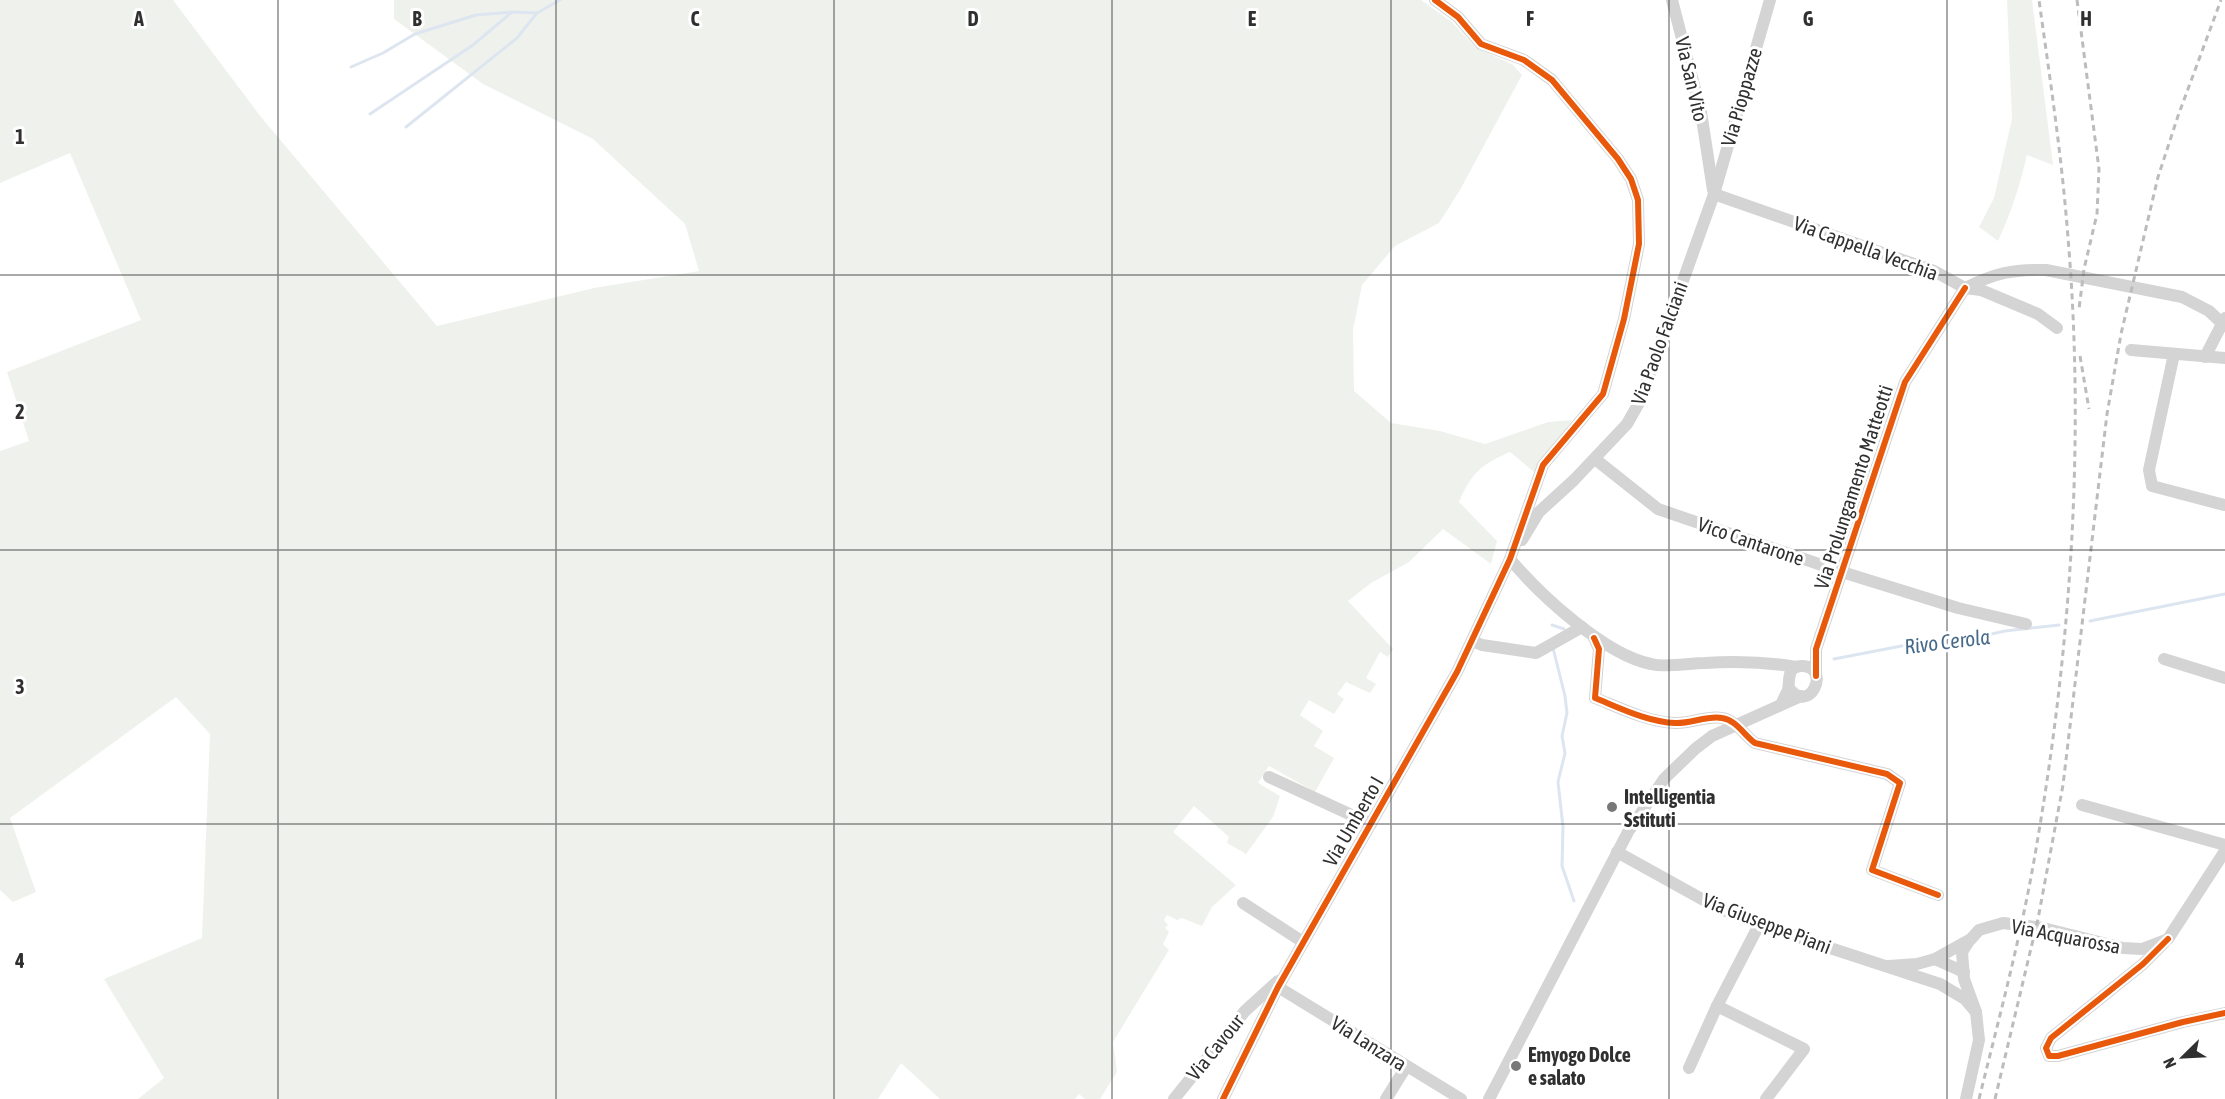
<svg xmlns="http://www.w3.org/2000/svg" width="2225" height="1099" font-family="'Asap Condensed',sans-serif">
<rect width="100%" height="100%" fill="#fff"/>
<g fill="#eff2ec">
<path d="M0,0H173L261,117L437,326L594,288L699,271L685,224L593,139L483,84L394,19V0H1421L1452,22L1476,48L1512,64L1522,75L1460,190L1439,223L1395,246L1362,285L1353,330L1354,391L1391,423L1440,431L1485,444L1548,422L1572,420L1555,446L1534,472L1510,452C1481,465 1472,472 1459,502L1497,541L1491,564L1443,529L1409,562L1371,583L1348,601L1393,649L1388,657L1380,652L1366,678L1376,684L1370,693L1346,682L1337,694L1344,699L1334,714L1309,700L1300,715L1323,731L1314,746L1334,758L1315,792L1269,766L1258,783L1280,796L1273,817L1246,854L1227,843L1229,837L1194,806L1173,832L1236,885L1212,907L1202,926L1182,918L1177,920L1167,915L1164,920L1168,925L1165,928L1169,932L1163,944L1169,950L1113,1042L1117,1072L1100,1099H1085L1079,1094L1075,1099H940L901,1063L878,1099H138L164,1078L104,979L202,938L210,734L176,697L10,818L36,892L13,902L0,890V451L29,441L7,372L141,320L70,153L0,183Z"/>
<path d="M2007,0H2032L2053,165L2027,155C2020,185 2011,213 1998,241L1979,227L1994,198L2012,119Z"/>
</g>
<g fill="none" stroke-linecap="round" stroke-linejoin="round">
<g stroke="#dde6f0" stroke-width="3">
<path d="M351,67L383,53L415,34L476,15L512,12"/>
<path d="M370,114L473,45L512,12L537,13"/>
<path d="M406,127L517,38L537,13L560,0"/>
<path d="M2090,621L2225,594"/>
<path d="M1552,625L1564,629"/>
<path d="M1553,648L1565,696L1567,713L1562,736L1565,753L1558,782L1563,827L1562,866L1574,901"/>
<path d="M1834,659L1917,643L1969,639L2005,631L2059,625"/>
</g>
<g stroke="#d4d4d4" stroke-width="12">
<path d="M1672,0L1701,112L1713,190"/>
<path d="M1714,194L1934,271L1965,288L1981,290L2038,314L2057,328"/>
<path d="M1965,288C1995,273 2013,269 2046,270L2182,297L2209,311L2225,326"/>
<path d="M2131,350L2225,358"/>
<path d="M2174,354L2149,470L2152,486L2224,505"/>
<path d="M2205,357L2225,318"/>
<path d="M1595,459L1658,509L1842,572L1958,608L2026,624"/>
<path d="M1522,540L1539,512L1574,480L1627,424L1640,401L1714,194L1770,0"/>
<path d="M1510,559C1539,594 1605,655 1651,664C1667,668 1688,663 1705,663C1735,661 1767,662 1796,667"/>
<path d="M1594,638L1599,649L1595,698C1620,708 1648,722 1675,723C1690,724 1708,715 1722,718C1736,720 1744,735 1755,743L1887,774L1900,783L1872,870L1938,895"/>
<path d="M1472,641L1482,645L1536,653L1582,627"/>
<path d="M2164,659L2225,678"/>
<path d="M1816,676V649L1905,382L1965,288"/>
<path d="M1782,703C1783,699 1786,695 1788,690C1790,681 1786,665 1803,666C1832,668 1809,716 1789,688"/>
<path d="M1269,777L1371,824"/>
<path d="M2082,805L2225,845"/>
<path d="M1617,852L1718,908L1821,945L1940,984L1965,999L1976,1012"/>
<path d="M1243,903L1303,942"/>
<path d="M2164,943L2143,964L2051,1038L2046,1048L2049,1056H2058L2183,1022L2225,1013"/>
<path d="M1935,959L1964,972"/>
<path d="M1889,966L1917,964L1935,959L1971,939L1979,930L2003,923L2043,928L2123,948L2142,949L2168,939L2225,851"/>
<path d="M1278,987L1461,1099"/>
<path d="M1717,1006L1804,1049L1766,1099"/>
<path d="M1689,1068L1717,1006L1760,923"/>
<path d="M1174,1099L1245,1011L1278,981"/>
<path d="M1223,1099L1278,987L1457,672L1510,559L1543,465L1603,394L1624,319L1639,244L1638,200L1631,179L1618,159L1552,80L1524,60L1481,44L1458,17L1435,0"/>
<path d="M1386,1099L1406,1067"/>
<path d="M1489,1099L1628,832L1664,779L1695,749L1712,736L1801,696"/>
<path d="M1966,1099L1979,1040L1976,1012L1964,979L1962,952L1969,941"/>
</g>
<g stroke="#bcbcbc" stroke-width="3" stroke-dasharray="6 4.5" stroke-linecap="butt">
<path d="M2077,0L2099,169L2097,214L2084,269L2079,309"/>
<path d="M2080,356L2089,409"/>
<path d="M1979,1099C2000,1014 2023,929 2037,843C2071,645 2085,439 2068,238C2062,158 2050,79 2039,0"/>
<path d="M1995,1099L2038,919L2063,785L2107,414L2121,334L2158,177L2178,116L2221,0"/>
</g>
<g stroke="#fff" stroke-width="10">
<g id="cycleway">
<path d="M1594,638L1599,649L1595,698C1620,708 1648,722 1675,723C1690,724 1708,715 1722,718C1736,720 1744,735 1755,743L1887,774L1900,783L1872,870L1938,895"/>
<path d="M1816,676V649L1905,382L1965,288"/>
<path d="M2168,939L2143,964L2051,1038L2046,1048L2049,1056H2058L2183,1022L2225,1013"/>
<path d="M1223,1099L1278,987L1457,672L1510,559L1543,465L1603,394L1624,319L1639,244L1638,200L1631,179L1618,159L1552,80L1524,60L1481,44L1458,17L1435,0"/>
</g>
</g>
<use href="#cycleway" stroke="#e8590c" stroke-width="6"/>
</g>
<path fill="none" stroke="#303030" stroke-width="1.5" stroke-opacity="0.55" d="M278,0V1099M556,0V1099M834,0V1099M1112,0V1099M1391,0V1099M1669,0V1099M1947,0V1099M0,275H2225M0,550H2225M0,824H2225"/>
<g fill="#787878" stroke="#fff" stroke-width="2">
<circle cx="1612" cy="807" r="6"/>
<circle cx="1516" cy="1066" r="6"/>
</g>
<g text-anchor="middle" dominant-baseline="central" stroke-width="6" stroke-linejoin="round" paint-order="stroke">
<g font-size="20" fill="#303030" stroke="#fff">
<text transform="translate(1692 79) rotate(77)">Via San Vito</text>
<text transform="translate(1741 97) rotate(-74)">Via Pioppazze</text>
<text transform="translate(1866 248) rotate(20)">Via Cappella Vecchia</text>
<text transform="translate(1659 343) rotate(-70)">Via Paolo Falciani</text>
<text transform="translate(1853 487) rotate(-72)">Via Prolungamento Matteotti</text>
<text transform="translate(1751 541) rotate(19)">Vico Cantarone</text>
<text transform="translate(1353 821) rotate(-60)">Via Umberto I</text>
<text transform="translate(1767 923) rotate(21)">Via Giuseppe Piani</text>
<text transform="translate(2066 936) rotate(11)">Via Acquarossa</text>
<text transform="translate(1369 1043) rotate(32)">Via Lanzara</text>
<text transform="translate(1215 1047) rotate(-51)">Via Cavour</text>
</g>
<g font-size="20" font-weight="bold" fill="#303030" stroke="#fff" text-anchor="start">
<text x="1624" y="796">Intelligentia<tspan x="1624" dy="23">Sstituti</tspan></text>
<text x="1528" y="1054">Emyogo Dolce<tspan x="1528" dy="23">e salato</tspan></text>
</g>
<g font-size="21" font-style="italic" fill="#476a8a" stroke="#fff">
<text transform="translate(1947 641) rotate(-7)">Rivo Cerola</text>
</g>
</g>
<g font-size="20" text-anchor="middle" font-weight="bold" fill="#303030" stroke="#fff" stroke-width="6" stroke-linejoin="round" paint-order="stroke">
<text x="139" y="26">A</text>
<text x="417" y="26">B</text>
<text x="695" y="26">C</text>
<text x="973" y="26">D</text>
<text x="1252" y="26">E</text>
<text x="1530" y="26">F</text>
<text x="1808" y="26">G</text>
<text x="2086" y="26">H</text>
<text x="20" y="144">1</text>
<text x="20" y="419">2</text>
<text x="20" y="694">3</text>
<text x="20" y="968">4</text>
</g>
<g transform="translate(2183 1057) rotate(246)" stroke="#ffffff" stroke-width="4.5" paint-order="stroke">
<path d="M0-4.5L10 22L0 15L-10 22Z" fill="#303030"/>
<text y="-9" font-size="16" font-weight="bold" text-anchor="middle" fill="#303030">N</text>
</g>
</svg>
